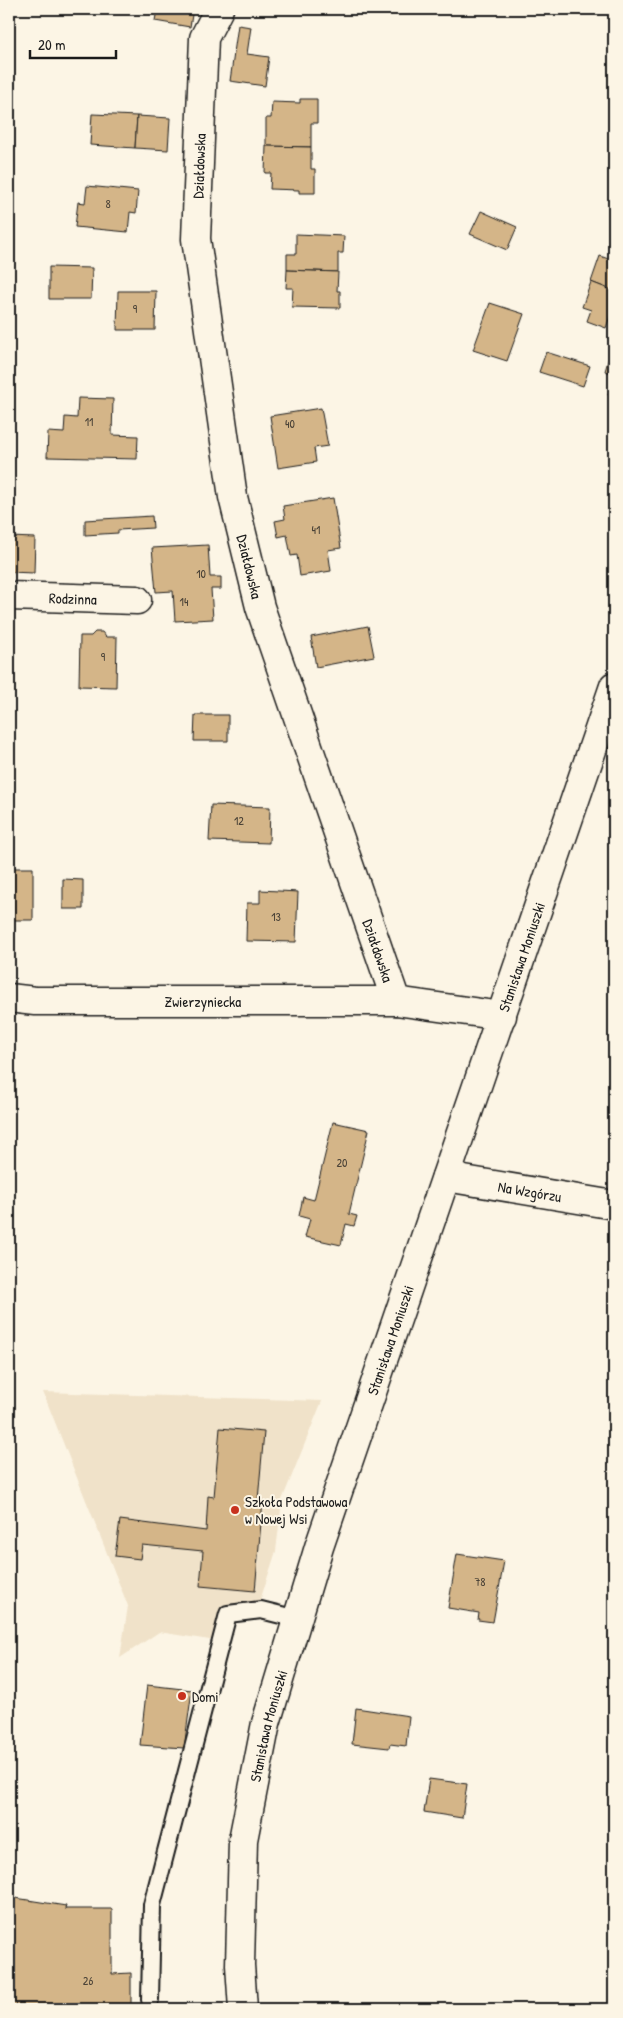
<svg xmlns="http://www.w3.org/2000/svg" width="623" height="2018" font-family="'Patrick Hand',sans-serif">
<rect width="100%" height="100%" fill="#fcf5e5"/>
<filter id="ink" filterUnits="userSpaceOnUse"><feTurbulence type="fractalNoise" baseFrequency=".02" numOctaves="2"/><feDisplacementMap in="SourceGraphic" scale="10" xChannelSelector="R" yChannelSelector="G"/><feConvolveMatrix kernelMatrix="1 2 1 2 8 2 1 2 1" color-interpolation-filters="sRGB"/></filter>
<g filter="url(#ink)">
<path fill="#f0e2c9" d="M43,1392L322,1401L282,1500L276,1551L258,1607L234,1603L216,1641L159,1632L120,1658L128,1606Z"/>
<g fill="#d4b588" stroke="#1c1c1c">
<path d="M157,9H193L190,27L155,21Z"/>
<path d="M238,25L251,27L247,54L269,57L265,86L230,81Z"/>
<path d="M300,99H317V123H311V147L266,146V118H271L272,102L300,103Z"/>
<path d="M92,114L137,116L135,148L90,145Z"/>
<path d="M137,116L170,118L168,150L135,148Z"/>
<path d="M266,146L311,147V169H315V193H299V190L270,189L271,173H265Z"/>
<path d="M87,186L138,191L136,213L130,212L128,232L75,227L78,202L85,203Z"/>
<path d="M481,211L517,227L507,250L470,234Z"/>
<path d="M296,234L344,236L343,253H338V272L287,270V254H296Z"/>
<path d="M600,256L614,261V291L591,282Z"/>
<path d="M49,267L92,268L91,299H49Z"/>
<path d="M287,270L338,272L337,291H340V308L292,307L293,288H286Z"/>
<path d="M591,282L614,291V305L606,328L587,321L591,310L582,307Z"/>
<path d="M118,291H156L155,330H117Z"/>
<path d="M490,303L524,314L507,361L473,350Z"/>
<path d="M546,352L590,366L583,386L539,372Z"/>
<path d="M610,354L614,355V374L605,371Z"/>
<path d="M614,375V397L608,395Z"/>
<path d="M78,398L113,399L112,435L138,436L137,459L47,457L48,432L64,433L65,417L77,418Z"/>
<path d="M321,408L328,446L314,448L316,462L278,468L270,416Z"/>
<path d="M333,498L341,548L328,550L331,571L300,576L297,555L291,556L287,535L278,537L275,521L285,519L283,506Z"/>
<path d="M152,516L153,528L118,530V533L85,535V520Z"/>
<path d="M9,537L35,538L34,573L9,572Z"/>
<path d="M208,545L210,577H221V589H211L213,619L175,621L173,591L156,592L152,548Z"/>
<path d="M368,626L374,656L316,667L311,637Z"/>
<path d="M95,632H102L106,637H117L116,687L79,686L80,636H91Z"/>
<path d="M195,715H228V741H194Z"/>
<path d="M211,805L270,807L269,843L209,841Z"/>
<path d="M9,868H33V920H12V913H9Z"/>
<path d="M63,879L83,880V909H63Z"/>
<path d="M260,890L298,892L296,942L246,941L247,903H260Z"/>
<path d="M333,1122L369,1130L349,1214L357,1216L354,1226L346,1224L341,1245L305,1237L310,1219L299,1216L303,1197L314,1200Z"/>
<path d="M220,1428L264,1432L258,1500H263L255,1591L200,1586L203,1551L142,1545L140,1559L115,1556L120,1520L206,1531L208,1496L214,1497Z"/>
<path d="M457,1554L504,1561L493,1622L478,1620L479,1613L448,1608Z"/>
<path d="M147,1685L192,1690L184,1748L140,1745Z"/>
<path d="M356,1708L409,1716L406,1746L390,1744L389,1748L352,1744Z"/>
<path d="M429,1779L467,1784L462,1818L424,1812Z"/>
<path d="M9,1897L66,1906L65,1909H112V1974L131,1973V2009H9Z"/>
</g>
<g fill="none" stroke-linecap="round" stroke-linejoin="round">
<g stroke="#1c1c1c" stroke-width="20">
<path id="service" d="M150,2000L152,1905L228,1614L261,1610L297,1619"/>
</g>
<g stroke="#1c1c1c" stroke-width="31">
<g id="minor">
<path id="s1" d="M219,9L204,38L196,239L233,497L260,607L396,1001L502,1016"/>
<path id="s2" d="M9,596L137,600"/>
<path id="s3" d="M9,998L35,1001H396"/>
<path id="s4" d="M446,1177L614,1205"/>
</g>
</g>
<g stroke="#1c1c1c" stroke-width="31">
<g id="secondary">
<path id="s5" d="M243,2009L240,1965L243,1840L266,1723L319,1547L614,686"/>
</g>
</g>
<use href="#service" stroke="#fcf5e5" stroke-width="16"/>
<use href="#minor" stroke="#fcf5e5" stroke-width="28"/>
<use href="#secondary" stroke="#fcf5e5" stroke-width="28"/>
</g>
</g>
<g fill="#c8321e" stroke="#fcf5e5" stroke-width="2">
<circle cx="235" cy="1510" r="5"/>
<circle cx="182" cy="1696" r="5"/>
</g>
<g text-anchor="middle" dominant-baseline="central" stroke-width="4" stroke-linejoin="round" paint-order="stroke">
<g font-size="12" fill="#4a4237">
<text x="108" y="203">8</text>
<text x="135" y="308">9</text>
<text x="89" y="421">11</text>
<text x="290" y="423">40</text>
<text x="316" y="529">41</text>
<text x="201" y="573">10</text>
<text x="184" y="601">14</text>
<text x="103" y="656">9</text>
<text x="239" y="820">12</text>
<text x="276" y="916">13</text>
<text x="342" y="1162">20</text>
<text x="480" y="1581">78</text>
<text x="88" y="1980">26</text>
</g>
<g font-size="15" fill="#1c1c1c" stroke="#fcf5e5">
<text transform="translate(199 166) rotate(-88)">Działdowska</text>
<text stroke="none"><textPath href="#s1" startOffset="566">Działdowska</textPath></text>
<text stroke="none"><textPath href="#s2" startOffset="64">Rodzinna</textPath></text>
<text stroke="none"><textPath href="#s1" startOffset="971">Działdowska</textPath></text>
<text stroke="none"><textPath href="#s5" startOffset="1096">Stanisława Moniuszki</textPath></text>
<text stroke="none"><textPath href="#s3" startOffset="194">Zwierzyniecka</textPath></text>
<text stroke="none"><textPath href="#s4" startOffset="85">Na Wzgórzu</textPath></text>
<text stroke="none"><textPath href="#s5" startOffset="691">Stanisława Moniuszki</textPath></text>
<text stroke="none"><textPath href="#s5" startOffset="286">Stanisława Moniuszki</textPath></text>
</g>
<g font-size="15" fill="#1c1c1c" stroke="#fcf5e5" text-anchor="start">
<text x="245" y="1501">Szkoła Podstawowa<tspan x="245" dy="17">w Nowej Wsi</tspan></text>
<text x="192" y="1696">Domi</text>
</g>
</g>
<rect width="623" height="2018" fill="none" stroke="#fcf5e5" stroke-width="30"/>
<rect x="15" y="15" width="593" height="1988" fill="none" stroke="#1c1c1c" stroke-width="2" filter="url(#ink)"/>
<path d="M30 50v8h86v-8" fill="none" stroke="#1c1c1c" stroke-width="2.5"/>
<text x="38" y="50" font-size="15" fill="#1c1c1c" stroke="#fcf5e5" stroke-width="4" paint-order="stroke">20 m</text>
</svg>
